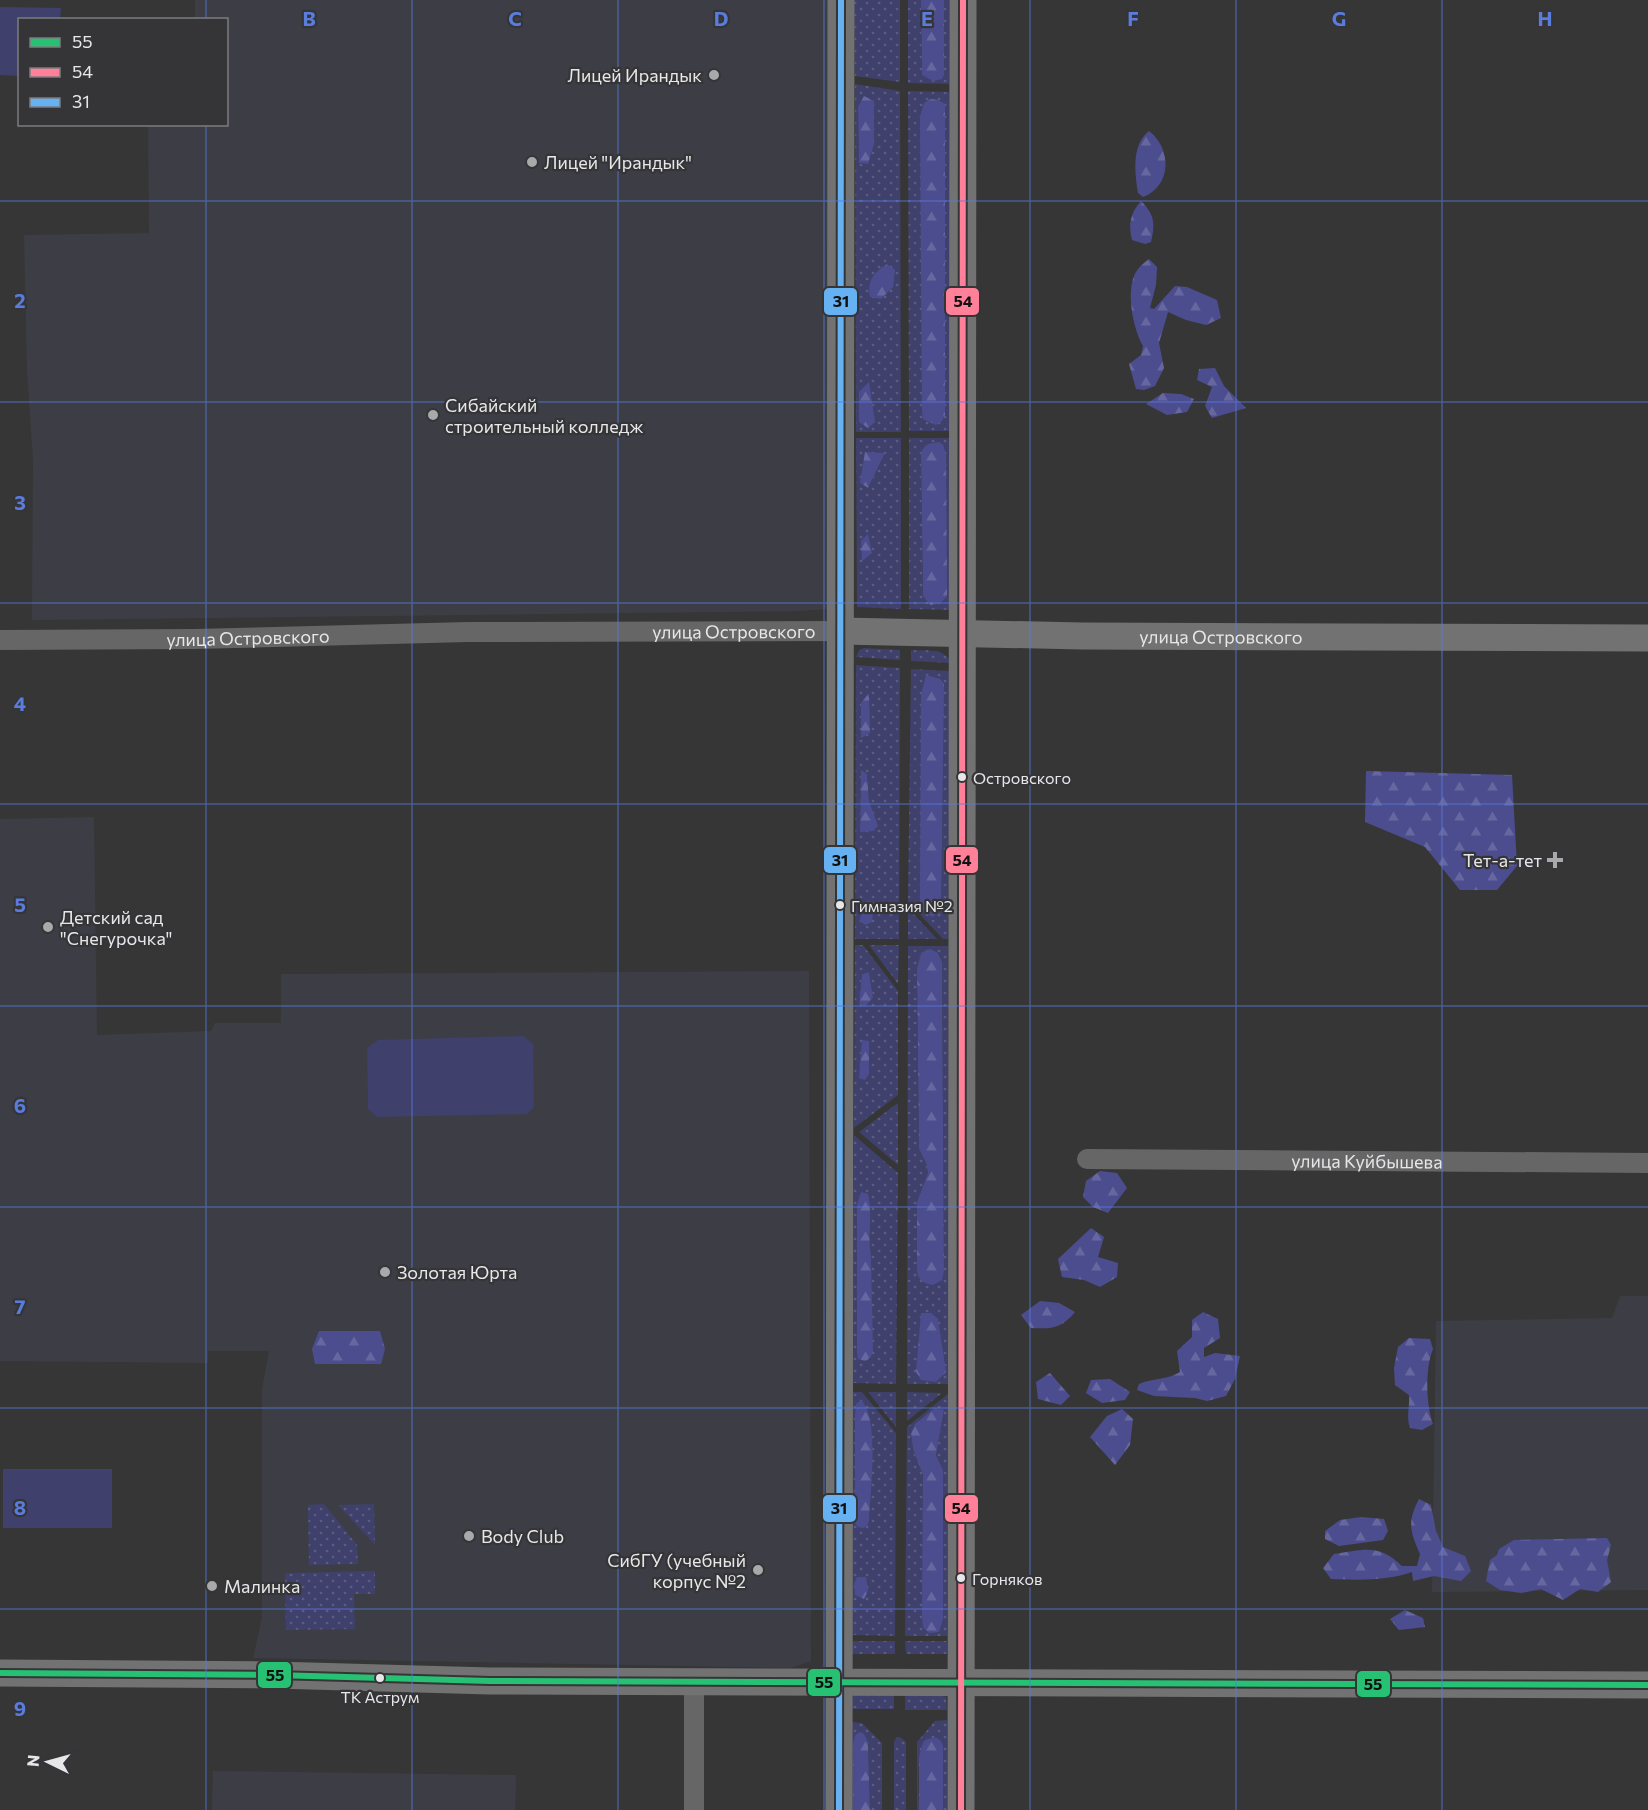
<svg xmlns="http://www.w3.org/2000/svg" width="1648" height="1810" font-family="Commissioner,sans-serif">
<defs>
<pattern id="grass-dots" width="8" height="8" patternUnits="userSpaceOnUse" patternTransform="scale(1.5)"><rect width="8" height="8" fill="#3f406b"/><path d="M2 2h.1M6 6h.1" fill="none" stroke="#5b5c80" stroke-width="1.8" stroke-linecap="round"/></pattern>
<pattern id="forest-firs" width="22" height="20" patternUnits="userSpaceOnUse" patternTransform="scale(1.5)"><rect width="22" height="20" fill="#4c4d8f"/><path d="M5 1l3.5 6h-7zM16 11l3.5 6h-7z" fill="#66679f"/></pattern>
</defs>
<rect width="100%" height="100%" fill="#363637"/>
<g fill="#3d3e45">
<path d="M195,0H835L837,599L827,609L802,611L32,620L33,460L27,370L24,235L149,233L148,125L226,124V20L195,19Z"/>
<path d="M94,817L97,1035L211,1031L215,1023H281V974L809,971L811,1661L791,1668L253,1658L262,1618V1389L269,1351H208V1363L0,1361V819Z"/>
<path d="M1620,1296H1648V1590L1432,1592L1436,1321L1612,1318Z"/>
<path d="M213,1771L516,1775L515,1810H212Z"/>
</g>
<g fill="url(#grass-dots)" fill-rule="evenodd">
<path d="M854,0H900V82L855,76Z"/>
<path d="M908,0H921L922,72L944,75V0H949V84L908,83Z"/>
<path d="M855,84L900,91L901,432H856ZM858,107L867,164L859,163Z"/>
<path d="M908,91L949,92L951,431H909Z"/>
<path d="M856,438H901V609L857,607ZM885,453L868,488H867L861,483Z"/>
<path d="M909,438H951V610L909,609ZM921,453L947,595C944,602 938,605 930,605L923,596Z"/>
<path d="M864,648L900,650V660L856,657L859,650Z"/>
<path d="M911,650C925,651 946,647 950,663L911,661Z"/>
<path d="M856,665L900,668L899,939H855ZM861,771L867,774L869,801L860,831Z"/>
<path d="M911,669L950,671L948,939H943L908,902Z"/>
<path d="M908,908L937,939H908Z"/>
<path d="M855,945H863L898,991V1095L854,1128ZM869,972L873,998L865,1007L859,1003L862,974Z"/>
<path d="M869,945H899L898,984Z"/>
<path d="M908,946H948L949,1384H907ZM921,953H938L942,962L944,1271L920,1280L918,1275L917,1202L928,1173L926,1163L919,1149L917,968Z"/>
<path d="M898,1103V1165L859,1132Z"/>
<path d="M854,1135L898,1173L896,1384L852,1383Z"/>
<path d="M852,1392H862L896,1433L895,1636L851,1635Z"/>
<path d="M868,1392H896V1427Z"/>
<path d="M907,1392L942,1393L907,1421Z"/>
<path d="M949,1393L947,1636H905L907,1427ZM944,1410L936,1455L943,1470L923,1627V1475L913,1449L911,1434Z"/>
<path d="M324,1504L357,1545L358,1564L309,1565L308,1505Z"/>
<path d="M374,1504L375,1545L338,1505Z"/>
<path d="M375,1571V1594H354L355,1629L286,1630L285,1573Z"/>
<rect x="851" y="1641" width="44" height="13"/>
<path d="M905,1641H947V1654H906Z"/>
<path d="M858,1694L894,1695V1709H851L852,1697Z"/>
<path d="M905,1695H940L946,1697L947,1710H905Z"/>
<path d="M947,1720V1810H943V1746L927,1739C915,1749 919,1794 919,1810H917V1742L935,1721Z"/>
<path d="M851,1722L862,1723L882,1743V1810H870L868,1743L853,1745V1810H851Z"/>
<path d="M900,1737L906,1742V1810H894V1742L896,1738Z"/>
</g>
<g fill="url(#forest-firs)">
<path d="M921,0H944V75L942,79L933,81L922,75V72Z"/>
<path d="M864,96L874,101V144L868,164L859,163L858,107Z"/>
<path d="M931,99L938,100L945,104V415L942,421L936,425L923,419L922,411L920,117L924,103Z"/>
<path d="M1149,131C1172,149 1172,186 1143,197L1138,193C1135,172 1131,146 1149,131Z"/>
<path d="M1141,201C1155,215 1155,224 1151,242L1145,244L1132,240C1128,224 1130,214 1141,201Z"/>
<path d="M1149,259L1157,267L1156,285L1150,308L1154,309L1175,286L1187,287L1217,300L1221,318L1206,325L1186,320L1168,312L1159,343L1164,368L1155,386L1144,390L1136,389L1129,364L1141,355L1143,346C1133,329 1124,286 1138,269C1141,265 1145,262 1149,259Z"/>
<path d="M887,264L895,270L893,287L881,299L870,297C867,281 873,273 887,264Z"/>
<path d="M1215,368L1224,386L1246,408L1212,418L1205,406L1212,387L1197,380L1199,369Z"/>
<path d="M869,382L875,422L868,428L859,422V392Z"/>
<path d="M1163,393L1181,394L1194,399L1187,412L1167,415L1146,404Z"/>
<path d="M939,442L943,445L946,455L947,595C944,602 938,605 930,605L923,596L921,453C924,444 930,443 939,442Z"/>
<path d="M865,452L885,453L868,488L860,483Z"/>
<path d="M868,534L872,553L862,561L861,541Z"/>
<path d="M926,675L940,679L944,684L941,902L937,914L932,917L920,908L921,695Z"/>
<path d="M869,693L870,733L861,738V703Z"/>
<path d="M861,770L867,774L869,801L878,826L873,831L860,832Z"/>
<path d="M1366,771L1512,775L1517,866L1497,890H1460L1425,847L1365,822Z"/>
<path d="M868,901L874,902L872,922L865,925L860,921L862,904Z"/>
<path d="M930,949L938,953L942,962L944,1271L942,1280L933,1285C923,1283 918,1281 917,1270V1202L928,1173L926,1163L919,1149L917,968L921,953Z"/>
<path d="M869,972L873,998L865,1007L859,1003L862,974Z"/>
<path d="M862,1040L869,1041V1074L865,1080L859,1078Z"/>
<path d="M1100,1171L1117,1173L1127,1188L1108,1213L1093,1207L1083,1197L1086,1181Z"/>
<path d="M861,1192L868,1194C873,1214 867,1235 871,1256L873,1351L871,1357L865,1361L858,1359L857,1353V1205Z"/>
<path d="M1091,1228L1104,1237L1098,1257L1118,1263L1117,1277L1100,1287L1084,1280L1062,1277L1058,1259Z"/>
<path d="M1040,1301L1059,1303L1075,1312C1061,1329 1051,1329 1031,1328L1021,1315Z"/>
<path d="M1203,1312L1218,1319L1220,1338L1204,1348V1357L1215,1353L1240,1356L1235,1379L1226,1396L1207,1401L1195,1398L1154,1396L1137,1390L1139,1384C1153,1378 1167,1380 1180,1372L1177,1351L1192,1337V1320Z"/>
<path d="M921,1313H931L938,1319L946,1372L936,1382L921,1380L916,1372Z"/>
<path d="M319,1331H380L385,1349L381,1364H315L312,1349Z"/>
<path d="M1409,1338L1430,1339L1433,1349C1425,1368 1426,1404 1433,1424L1422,1430L1410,1428C1406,1416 1410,1407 1409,1395L1395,1385L1394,1368L1398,1347Z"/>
<path d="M1050,1373L1070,1396L1061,1405L1038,1399L1036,1382Z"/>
<path d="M1110,1379L1130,1392L1125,1400L1102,1403L1086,1393L1091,1380Z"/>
<path d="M861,1400C880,1418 870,1494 869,1521L867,1526L863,1528L858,1527L855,1523V1415L856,1404Z"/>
<path d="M935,1408L944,1410L936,1455L943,1470V1619L939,1632L929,1633L923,1627L922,1615L923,1475L913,1449L911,1434L915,1424Z"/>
<path d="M1122,1409L1133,1419L1130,1445L1115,1465L1090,1437L1107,1416Z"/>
<path d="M1419,1499L1431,1505L1436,1531L1443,1547L1465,1556L1471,1571L1461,1581L1434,1576L1413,1581L1412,1572C1388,1581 1357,1580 1331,1579L1323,1568L1334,1554C1363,1550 1378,1543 1402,1566H1417L1420,1554C1410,1531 1407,1522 1419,1499Z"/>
<path d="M1361,1517L1384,1519L1388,1531L1383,1540L1339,1546L1325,1539V1531L1340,1520Z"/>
<path d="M1607,1538L1611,1545L1607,1560L1611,1582L1598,1592L1580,1589L1563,1600L1541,1589L1521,1593L1500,1590L1486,1581L1490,1560L1497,1555L1499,1549L1514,1540Z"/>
<path d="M857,1577H866L868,1591L864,1599L855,1595L854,1584Z"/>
<path d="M1405,1610L1423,1618L1425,1627L1399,1630L1390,1619Z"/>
<path d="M860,1732L864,1734L868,1743L870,1810H853V1745L855,1735Z"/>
<path d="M937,1738L941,1741L943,1746V1810H919V1757L923,1742L927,1739Z"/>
</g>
<g fill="#3f406b">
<path d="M0,7L61,8L60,19L20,20L19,76L0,75Z"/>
<path d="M523,1036L533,1044L534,1107L527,1114L377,1117L368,1109L367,1048L378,1040Z"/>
<rect x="3" y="1469" width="109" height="59"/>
</g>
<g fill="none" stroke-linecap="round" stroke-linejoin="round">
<g stroke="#666667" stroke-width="20">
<path id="s1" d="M0,640L194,639L468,632L841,631"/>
<path id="s2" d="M1087,1159L1648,1163"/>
<path d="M694,1810V1681"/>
</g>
<g stroke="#727272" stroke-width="27">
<path id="s3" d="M841,631L1083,636L1648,638"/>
<path d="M0,1673L274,1675L490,1681L1648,1685"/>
<path d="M839,1810L841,0"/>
<path d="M961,1810L963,0"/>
</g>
<g stroke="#353538" stroke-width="10">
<path id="bus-1" d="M0,1673L274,1675L490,1681L1648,1685"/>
</g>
<g stroke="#353538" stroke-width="10">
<path id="bus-2" d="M961,1810L963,0"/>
</g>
<g stroke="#353538" stroke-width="10">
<path id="bus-3" d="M839,1810L841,0"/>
</g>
<use href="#bus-1" stroke="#26c172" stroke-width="6"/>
<use href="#bus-2" stroke="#ff8098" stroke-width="6"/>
<use href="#bus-3" stroke="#66b1f2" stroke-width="6"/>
</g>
<path fill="none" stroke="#5a7cdd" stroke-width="1.5" stroke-opacity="0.55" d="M206,0V20M412,0V1810M618,0V1810M824,0V1810M1030,0V1810M1236,0V1810M1442,0V1810M206,124V1810M0,201H1648M0,402H1648M0,603H1648M0,804H1648M0,1006H1648M0,1207H1648M0,1408H1648M0,1609H1648"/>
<g fill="#a9a9ab" stroke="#353538" stroke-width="2">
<circle cx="714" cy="75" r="6"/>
<circle cx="532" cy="162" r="6"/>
<circle cx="433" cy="415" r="6"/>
<path d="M1552 851h6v6h6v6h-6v6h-6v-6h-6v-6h6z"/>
<circle cx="48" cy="927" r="6"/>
<circle cx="385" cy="1272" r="6"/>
<circle cx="469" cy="1536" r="6"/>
<circle cx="758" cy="1570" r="6"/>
<circle cx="212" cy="1586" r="6"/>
</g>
<g fill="#e7e7e9" stroke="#353538" stroke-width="2">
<circle cx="962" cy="777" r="5"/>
<circle cx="840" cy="905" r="5"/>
<circle cx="961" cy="1578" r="5"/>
<circle cx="380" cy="1678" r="5"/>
</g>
<g text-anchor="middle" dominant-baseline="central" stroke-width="4.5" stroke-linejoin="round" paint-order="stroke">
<g font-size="16" fill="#e7e7e9" stroke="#353538" text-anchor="start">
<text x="973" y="777">Островского</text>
<text x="851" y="905">Гимназия №2</text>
<text x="972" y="1578">Горняков</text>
<text x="380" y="1696" text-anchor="middle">ТК Аструм</text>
</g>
<g font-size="18" fill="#e7e7e9" stroke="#353538" text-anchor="start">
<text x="702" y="75" text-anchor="end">Лицей Ирандык</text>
<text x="544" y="162">Лицей "Ирандык"</text>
<text x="445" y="405">Сибайский<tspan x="445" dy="21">строительный колледж</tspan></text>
<text x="1542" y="860" text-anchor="end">Тет-а-тет</text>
<text x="60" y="917">Детский сад<tspan x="60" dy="21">"Снегурочка"</tspan></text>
<text x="397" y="1272">Золотая Юрта</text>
<text x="481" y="1536">Body Club</text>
<text x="746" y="1560" text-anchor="end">СибГУ (учебный<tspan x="746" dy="21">корпус №2</tspan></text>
<text x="224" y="1586">Малинка</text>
</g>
<g font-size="18" fill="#e7e7e9" stroke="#353538">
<text stroke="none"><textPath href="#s1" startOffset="734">улица Островского</textPath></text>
<text stroke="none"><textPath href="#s3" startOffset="380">улица Островского</textPath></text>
<text stroke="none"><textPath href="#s1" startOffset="248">улица Островского</textPath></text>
<text stroke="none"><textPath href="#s2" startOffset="280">улица Куйбышева</textPath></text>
</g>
</g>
<g font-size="20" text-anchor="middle" font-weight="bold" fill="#5a7cdd" stroke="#353538" stroke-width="4.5" stroke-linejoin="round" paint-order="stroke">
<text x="309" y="26">B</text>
<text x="515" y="26">C</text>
<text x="721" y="26">D</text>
<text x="927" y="26">E</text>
<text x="1133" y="26">F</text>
<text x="1339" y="26">G</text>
<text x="1545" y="26">H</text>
<text x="20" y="308">2</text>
<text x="20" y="510">3</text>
<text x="20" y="711">4</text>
<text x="20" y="912">5</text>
<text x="20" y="1113">6</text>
<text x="20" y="1314">7</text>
<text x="20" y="1515">8</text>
<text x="20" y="1716">9</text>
</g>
<g stroke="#353538" stroke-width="2">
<rect x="823" y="287" width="35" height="29" rx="6" fill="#66b1f2"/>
<rect x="945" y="287" width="35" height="29" rx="6" fill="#ff8098"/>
<rect x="823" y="846" width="34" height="28" rx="6" fill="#66b1f2"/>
<rect x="945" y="846" width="34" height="28" rx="6" fill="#ff8098"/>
<rect x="822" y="1494" width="35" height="29" rx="6" fill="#66b1f2"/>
<rect x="944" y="1494" width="35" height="29" rx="6" fill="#ff8098"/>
<rect x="257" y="1661" width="35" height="28" rx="6" fill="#26c172"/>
<rect x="807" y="1668" width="34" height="29" rx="6" fill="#26c172"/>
<rect x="1356" y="1670" width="35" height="28" rx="6" fill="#26c172"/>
</g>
<g font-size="16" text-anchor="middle" font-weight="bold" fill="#111">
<text x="841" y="307">31</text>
<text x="963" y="307">54</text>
<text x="840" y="866">31</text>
<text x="962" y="866">54</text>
<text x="839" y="1514">31</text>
<text x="961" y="1514">54</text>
<text x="275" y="1681">55</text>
<text x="824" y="1688">55</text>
<text x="1373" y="1690">55</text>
</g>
<rect x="18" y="18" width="210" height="108" fill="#353538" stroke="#7c7c7f" stroke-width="1.5"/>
<rect x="30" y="38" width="30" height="9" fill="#26c172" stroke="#7c7c7f" stroke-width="1.5"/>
<text x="72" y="48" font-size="18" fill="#e7e7e9">55</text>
<rect x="30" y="68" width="30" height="9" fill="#ff8098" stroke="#7c7c7f" stroke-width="1.5"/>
<text x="72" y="78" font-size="18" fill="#e7e7e9">54</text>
<rect x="30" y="98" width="30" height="9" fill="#66b1f2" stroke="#7c7c7f" stroke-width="1.5"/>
<text x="72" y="108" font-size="18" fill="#e7e7e9">31</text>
<g transform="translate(48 1762) rotate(275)" stroke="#353538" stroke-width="4.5" paint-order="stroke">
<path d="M0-4.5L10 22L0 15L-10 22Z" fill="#e7e7e9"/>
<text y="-9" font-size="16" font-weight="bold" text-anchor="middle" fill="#e7e7e9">N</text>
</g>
</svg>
